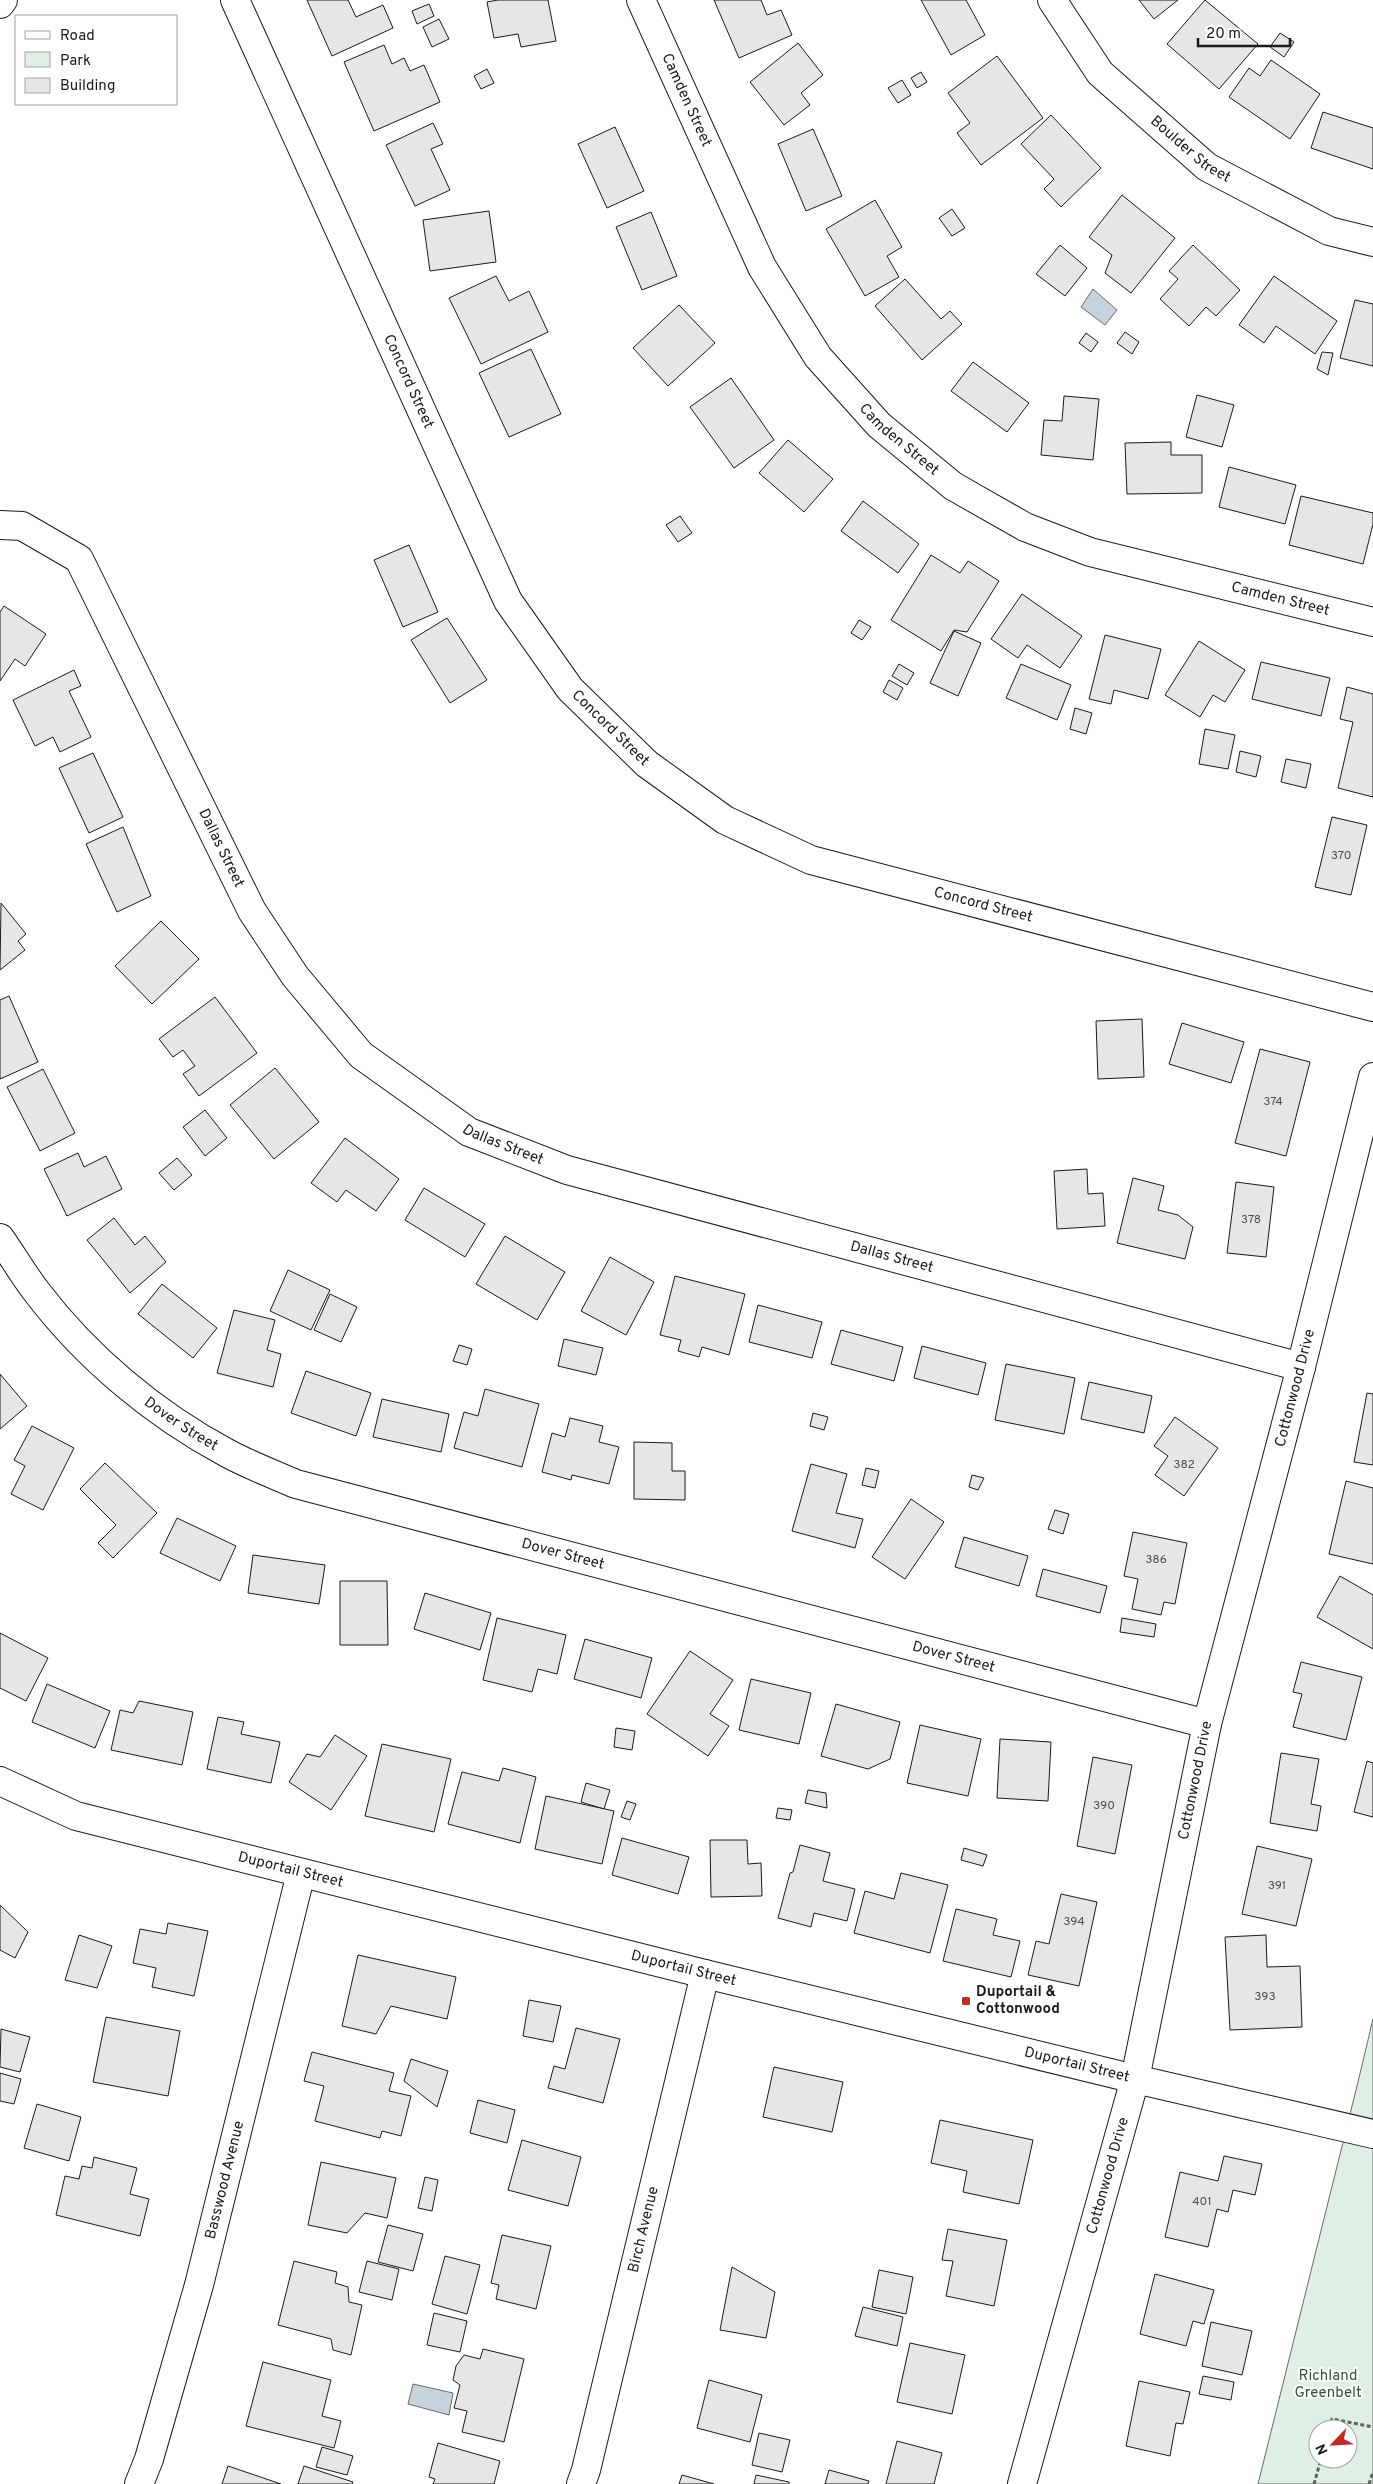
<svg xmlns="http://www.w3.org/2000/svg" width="1373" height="2484" font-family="Overpass,sans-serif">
<rect width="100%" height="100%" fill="#fff"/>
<path fill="#e0efe3" stroke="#6a6a6a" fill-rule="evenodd" d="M1373,2019V2484H1258L1358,2082ZM1318,2429H1348V2459H1318Z"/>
<g fill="#c6d2dc" stroke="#6a6a6a">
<path d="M1093,289L1117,310L1105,325L1081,307Z"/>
<path d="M413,2384L453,2393L449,2415L408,2404Z"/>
</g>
<g fill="#e6e6e6" stroke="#1a1a1a">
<path d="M307,0H348L356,17L383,5L393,28L332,56Z"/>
<path d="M498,0H548L556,41L521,47L518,34L494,38L487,2Z"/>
<path d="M714,0H761L767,15L781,10L792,35L739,58Z"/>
<path d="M921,0H966L985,35L951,55Z"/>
<path d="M1139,0H1178L1154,19Z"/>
<path d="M1205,0L1258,44L1219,89L1167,44Z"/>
<path d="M429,4L434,16L417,24L412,11Z"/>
<path d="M439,19L449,39L432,47L423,27Z"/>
<path d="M1280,33L1294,42L1284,57L1270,47Z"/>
<path d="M798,43L823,75L801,93L810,105L784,125L750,82Z"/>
<path d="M384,45L392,64L404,58L410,71L424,65L440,102L374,131L344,62Z"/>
<path d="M997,56L1043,118L981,165L957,133L970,123L948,93Z"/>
<path d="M1271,60L1320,94L1290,139L1229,97L1249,68L1260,76Z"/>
<path d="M487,69L494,83L481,89L474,76Z"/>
<path d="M921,72L927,82L917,88L911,78Z"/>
<path d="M902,80L911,95L898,103L888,88Z"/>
<path d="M1323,112L1373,128V169L1311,148Z"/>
<path d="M1051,115L1101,168L1061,207L1044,189L1054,179L1021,144Z"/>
<path d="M433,123L443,144L431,149L450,190L415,206L386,145Z"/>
<path d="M615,127L644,191L607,208L578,144Z"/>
<path d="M813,129L842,196L806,211L778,144Z"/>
<path d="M1122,195L1175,238L1131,293L1105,273L1112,255L1089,237Z"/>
<path d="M875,200L902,247L887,256L899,277L865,296L826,229Z"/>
<path d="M952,209L965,228L952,236L939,218Z"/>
<path d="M489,211L496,262L430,271L423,220Z"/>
<path d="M651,212L677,276L642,290L616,227Z"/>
<path d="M1060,245L1087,268L1065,296L1036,274Z"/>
<path d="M1193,245L1240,290L1216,316L1206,307L1189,326L1160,299L1178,279L1169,271Z"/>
<path d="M496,276L509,301L529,291L548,332L481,364L449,298Z"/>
<path d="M1274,276L1337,321L1315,354L1276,326L1264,343L1239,325Z"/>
<path d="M905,279L941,319L950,311L962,324L922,360L875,306Z"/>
<path d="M1355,300L1373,304V366L1340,358Z"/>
<path d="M679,305L715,343L668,386L633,348Z"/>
<path d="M1125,332L1139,342L1132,354L1117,343Z"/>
<path d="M1086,333L1098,342L1091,352L1079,343Z"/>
<path d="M531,349L561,414L509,437L479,373Z"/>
<path d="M1322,352L1333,353L1328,375L1317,369Z"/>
<path d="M973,362L1029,403L1007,432L951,391Z"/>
<path d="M731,378L774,440L734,468L690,407Z"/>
<path d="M1197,395L1234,405L1222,447L1186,437Z"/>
<path d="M1064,396L1099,399L1093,460L1041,455L1044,420L1062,421Z"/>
<path d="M788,440L833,479L804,512L759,473Z"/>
<path d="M1171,442V455H1202V493L1127,494L1125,443Z"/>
<path d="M1229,467L1296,485L1285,524L1219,507Z"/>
<path d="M1301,496L1373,513V524L1363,564L1289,545Z"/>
<path d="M863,501L919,544L898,573L841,531Z"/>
<path d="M680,516L692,533L678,542L666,525Z"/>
<path d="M409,545L438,612L403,627L374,560Z"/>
<path d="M931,555L960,573L968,561L999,581L967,632L954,630L941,651L891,620Z"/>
<path d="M1022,594L1082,636L1060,668L1027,645L1018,658L991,639Z"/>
<path d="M4,606L46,634L25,666L15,659L0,681V612Z"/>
<path d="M447,618L487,680L450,703L411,640Z"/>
<path d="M859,620L871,627L862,640L851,633Z"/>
<path d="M954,631L981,643L958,696L930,683Z"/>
<path d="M1105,635L1161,649L1148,699L1114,690L1111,704L1089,699Z"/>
<path d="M1199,641L1245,670L1225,702L1213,695L1200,717L1165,695Z"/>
<path d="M1261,662L1330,678L1321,716L1252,699Z"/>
<path d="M899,664L914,673L907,685L892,676Z"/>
<path d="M1021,664L1071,685L1057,720L1006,698Z"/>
<path d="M74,670L81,686L69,691L91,737L60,752L53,737L35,746L13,700Z"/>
<path d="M889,680L903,688L897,700L883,692Z"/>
<path d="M1347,687L1373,694V797L1338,788L1353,722L1340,719Z"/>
<path d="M1075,708L1092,713L1086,734L1070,729Z"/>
<path d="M1205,729L1235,735L1228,769L1199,764Z"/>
<path d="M1240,751L1261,756L1256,777L1236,772Z"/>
<path d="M93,753L123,817L89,833L59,768Z"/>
<path d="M1286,759L1311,764L1306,788L1281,782Z"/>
<path d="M1332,817L1367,825L1351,895L1315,887Z"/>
<path d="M123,827L151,896L117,912L86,844Z"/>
<path d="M1,903L26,934L18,941L25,950L0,970Z"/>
<path d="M161,921L199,959L152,1004L115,966Z"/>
<path d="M9,996L38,1062L0,1079V1000Z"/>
<path d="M215,997L257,1053L199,1096L183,1074L195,1066L183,1050L173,1057L159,1039Z"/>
<path d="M1142,1019L1144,1077L1098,1079L1096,1021Z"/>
<path d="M1182,1023L1244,1042L1231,1083L1169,1064Z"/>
<path d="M1260,1049L1310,1062L1286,1156L1235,1143Z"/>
<path d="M275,1068L319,1122L274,1159L230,1105Z"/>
<path d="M43,1069L75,1133L40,1151L7,1087Z"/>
<path d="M205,1110L227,1138L205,1156L183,1127Z"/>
<path d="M345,1138L399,1179L376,1211L346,1190L337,1202L311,1183Z"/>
<path d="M78,1153L84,1167L106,1156L122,1189L67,1216L44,1169Z"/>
<path d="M177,1158L192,1175L174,1190L159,1173Z"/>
<path d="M1087,1169L1088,1194L1103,1193L1105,1226L1057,1229L1054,1171Z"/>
<path d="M1133,1178L1164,1186L1158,1210L1178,1215L1193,1227L1185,1259L1117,1243Z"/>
<path d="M1236,1182L1274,1187L1266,1257L1227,1253Z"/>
<path d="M424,1188L485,1224L465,1257L405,1220Z"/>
<path d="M114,1218L135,1245L145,1236L166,1262L130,1293L87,1240Z"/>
<path d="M505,1236L565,1272L537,1320L476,1284Z"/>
<path d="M610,1257L654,1282L626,1335L581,1311Z"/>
<path d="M288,1270L330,1290L311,1330L270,1311Z"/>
<path d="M675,1276L745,1294L729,1355L702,1347L699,1357L678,1351L681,1340L660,1335Z"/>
<path d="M162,1284L217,1328L193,1358L138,1314Z"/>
<path d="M330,1294L357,1307L341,1342L314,1330Z"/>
<path d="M758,1305L822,1322L812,1358L749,1342Z"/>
<path d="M234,1310L275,1320L267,1350L281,1354L273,1387L217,1373Z"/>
<path d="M841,1330L903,1347L894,1381L831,1364Z"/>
<path d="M564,1339L603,1348L596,1375L558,1366Z"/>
<path d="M459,1345L472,1349L467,1365L453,1361Z"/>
<path d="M922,1346L986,1363L978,1395L914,1378Z"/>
<path d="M1006,1364L1075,1378L1064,1434L995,1420Z"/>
<path d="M306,1371L371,1393L356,1436L291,1413Z"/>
<path d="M0,1374L27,1406L0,1429Z"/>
<path d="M1089,1382L1152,1396L1144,1433L1081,1419Z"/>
<path d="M485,1389L539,1404L522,1467L454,1448L464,1412L478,1416Z"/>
<path d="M1367,1393L1373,1394V1465L1354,1462Z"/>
<path d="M382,1399L449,1414L441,1452L373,1437Z"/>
<path d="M813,1413L828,1417L824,1430L810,1426Z"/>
<path d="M1175,1417L1218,1448L1184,1496L1155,1475L1168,1456L1154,1446Z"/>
<path d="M570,1418L603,1426L599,1442L619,1447L609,1484L572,1475L571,1480L542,1472L552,1433L565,1437Z"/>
<path d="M32,1426L74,1448L43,1510L11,1494L25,1466L14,1460Z"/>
<path d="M634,1442L672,1443V1471H685V1500L634,1499Z"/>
<path d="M105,1463L157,1513L113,1558L98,1543L116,1525L80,1489Z"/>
<path d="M811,1464L847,1474L836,1513L863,1519L855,1548L792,1531Z"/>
<path d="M866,1468L879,1471L875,1488L862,1485Z"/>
<path d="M972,1475L984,1478L978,1490L969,1487Z"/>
<path d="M1346,1481L1373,1488V1564L1329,1554Z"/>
<path d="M911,1499L944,1522L905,1579L872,1557Z"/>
<path d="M1055,1510L1069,1514L1063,1534L1048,1529Z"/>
<path d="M177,1518L236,1546L220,1581L160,1553Z"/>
<path d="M1133,1532L1187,1543L1175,1604L1164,1602L1161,1615L1132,1609L1138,1579L1124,1576Z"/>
<path d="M964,1537L1028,1556L1019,1586L955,1567Z"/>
<path d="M253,1555L325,1565L319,1604L248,1593Z"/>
<path d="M1043,1569L1107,1586L1100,1613L1036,1596Z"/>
<path d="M1340,1576L1373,1595V1649L1317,1617Z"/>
<path d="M340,1581H387L388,1645H340Z"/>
<path d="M425,1593L491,1613L480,1650L414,1629Z"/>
<path d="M497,1618L566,1635L557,1674L538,1669L532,1692L483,1680Z"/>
<path d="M1122,1618L1156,1624L1154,1637L1120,1632Z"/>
<path d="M0,1633L48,1658L26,1701L0,1688Z"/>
<path d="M585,1639L652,1658L641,1698L574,1679Z"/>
<path d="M690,1651L733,1680L710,1714L729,1726L708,1756L647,1714Z"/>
<path d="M1301,1662L1362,1677L1346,1740L1293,1727L1302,1694L1293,1692Z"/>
<path d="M751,1679L811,1693L799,1744L739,1730Z"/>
<path d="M47,1684L110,1711L95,1748L32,1722Z"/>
<path d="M139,1701L193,1712L182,1765L111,1750L120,1710L133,1713Z"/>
<path d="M836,1704L900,1722L890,1759L868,1769L821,1756Z"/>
<path d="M218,1717L244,1722L241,1734L280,1742L271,1783L207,1769Z"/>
<path d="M920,1725L981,1739L968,1796L907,1783Z"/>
<path d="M616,1728L635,1731L632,1750L614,1747Z"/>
<path d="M335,1735L367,1756L331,1810L289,1782L307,1754L320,1757Z"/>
<path d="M1000,1739L1051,1742L1048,1801L997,1798Z"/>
<path d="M382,1744L451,1759L434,1832L365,1816Z"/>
<path d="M1281,1753L1319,1759L1311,1804L1321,1806L1317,1831L1270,1823Z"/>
<path d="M1093,1757L1132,1765L1115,1854L1077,1846Z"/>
<path d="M1367,1761L1373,1763V1817L1354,1812Z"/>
<path d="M503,1768L536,1777L520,1843L448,1824L462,1772L499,1781Z"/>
<path d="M586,1783L610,1790L604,1809L581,1802Z"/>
<path d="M808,1790L826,1793L827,1808L805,1803Z"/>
<path d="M546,1796L614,1811L602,1864L535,1849Z"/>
<path d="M627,1801L636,1804L630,1820L621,1817Z"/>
<path d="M778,1808L792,1810L790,1820L776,1818Z"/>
<path d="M622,1838L689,1857L678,1894L612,1875Z"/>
<path d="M710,1840H747L748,1864L761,1863L762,1896L711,1897Z"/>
<path d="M800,1845L830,1853L823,1881L855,1889L847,1921L814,1913L811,1927L778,1918L790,1873L793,1872Z"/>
<path d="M1257,1846L1312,1859L1296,1926L1242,1914Z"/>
<path d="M964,1848L987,1855L983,1866L961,1860Z"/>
<path d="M901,1873L948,1885L930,1953L854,1933L865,1891L894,1899Z"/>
<path d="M1061,1894L1097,1902L1079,1986L1028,1975L1036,1941L1049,1944Z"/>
<path d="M0,1905L28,1932L15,1958L0,1950Z"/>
<path d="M956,1909L997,1919L993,1935L1020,1941L1011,1977L943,1961Z"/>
<path d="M168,1923L208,1931L194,1996L152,1987L156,1968L133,1963L140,1929L166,1934Z"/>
<path d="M79,1935L112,1946L97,1988L65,1980Z"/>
<path d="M1266,1935L1267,1967L1300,1966L1302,2027L1230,2030L1225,1937Z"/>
<path d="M358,1955L456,1977L447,2019L391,2006L376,2034L342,2026Z"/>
<path d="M529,2000L561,2006L553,2042L523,2036Z"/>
<path d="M106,2017L180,2031L168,2096L93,2082Z"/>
<path d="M576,2028L620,2039L603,2103L548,2088L554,2066L565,2069Z"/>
<path d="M1,2029L30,2037L20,2072L0,2067Z"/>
<path d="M312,2052L394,2073L389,2091L411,2096L401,2136L382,2131L380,2138L315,2121L324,2086L304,2081Z"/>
<path d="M411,2059L448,2071L437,2107L404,2081Z"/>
<path d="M774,2067L843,2082L832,2132L763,2117Z"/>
<path d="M0,2073L21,2079L14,2104L0,2101Z"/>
<path d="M478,2100L515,2110L507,2143L470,2133Z"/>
<path d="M37,2104L81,2117L69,2161L24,2148Z"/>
<path d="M940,2120L1033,2140L1019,2204L963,2192L967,2171L931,2163Z"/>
<path d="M522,2140L581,2157L568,2206L508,2190Z"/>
<path d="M1224,2156L1262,2164L1255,2195L1233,2190L1228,2212L1217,2209L1208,2247L1165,2237L1180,2172L1218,2181Z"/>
<path d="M94,2157L137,2168L130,2194L149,2199L140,2236L56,2215L65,2176L79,2179L82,2166L92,2168Z"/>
<path d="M321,2162L396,2178L387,2218L365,2213L347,2233L308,2225Z"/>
<path d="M425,2177L438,2180L432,2211L418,2208Z"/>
<path d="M388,2225L423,2234L413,2271L378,2262Z"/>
<path d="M948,2229L1007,2240L994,2306L946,2296L953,2261L942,2260Z"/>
<path d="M502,2235L551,2246L536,2309L496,2299L499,2285L491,2283Z"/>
<path d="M445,2256L480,2265L467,2314L432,2304Z"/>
<path d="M294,2261L337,2272L335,2283L348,2287L349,2302L362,2305L351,2355L333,2350L331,2339L278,2325Z"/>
<path d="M367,2261L399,2269L392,2300L359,2292Z"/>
<path d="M732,2267L775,2292L766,2338L720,2330Z"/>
<path d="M879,2270L913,2277L906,2314L872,2307Z"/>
<path d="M1155,2274L1214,2290L1204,2324L1193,2321L1186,2346L1140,2334Z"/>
<path d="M863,2307L903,2317L897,2346L855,2336Z"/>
<path d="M434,2313L467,2321L460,2352L427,2345Z"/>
<path d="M1211,2322L1252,2331L1242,2375L1202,2366Z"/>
<path d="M910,2343L965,2355L952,2414L897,2402Z"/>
<path d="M483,2349L524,2359L504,2442L462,2432L467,2411L454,2408L460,2385L453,2380L456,2366L464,2355L480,2359Z"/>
<path d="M263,2362L331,2380L322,2416L341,2421L334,2448L246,2426Z"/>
<path d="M1203,2376L1234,2382L1231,2400L1199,2394Z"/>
<path d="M709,2380L762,2395L750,2442L697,2428Z"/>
<path d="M1139,2381L1190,2392L1183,2424L1176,2423L1170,2456L1126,2446Z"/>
<path d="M759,2433L790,2440L782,2472L752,2465Z"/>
<path d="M897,2441L942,2453L934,2484H886Z"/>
<path d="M438,2443L500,2461L494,2484H433L435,2479L429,2477Z"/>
<path d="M322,2447L353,2456L347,2475L316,2467Z"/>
<path d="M228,2466L281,2484H222Z"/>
<path d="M304,2466L353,2482L352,2484H298Z"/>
<path d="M829,2470L869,2481L868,2484H825Z"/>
<path d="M682,2475L714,2484H679Z"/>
<path d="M756,2475L789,2482V2484H754Z"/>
</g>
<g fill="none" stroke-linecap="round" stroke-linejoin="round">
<g stroke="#1a1a1a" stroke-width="30">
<g id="minor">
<path id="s1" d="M235,0L508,601L570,689L647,764L725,820L811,860L1373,1007"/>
<path id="s2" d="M641,0L762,267L818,357L879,425L953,486L1025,527L1090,552L1373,622"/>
<path id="s3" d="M1052,0L1100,73L1207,167L1329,231L1373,242"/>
<path d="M0,4L3,0"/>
<path id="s4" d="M0,525L22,526L79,559L252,911L295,976L361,1055L469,1132L567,1170L1301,1367"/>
<path id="s5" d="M0,1238C12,1255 23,1274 36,1291C86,1357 154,1414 227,1453C249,1465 273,1474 296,1484L1207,1724"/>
<path id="s6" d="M139,2484L149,2459L199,2285L301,1873"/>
<path id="s7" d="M581,2484L586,2470L705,1974"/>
<path id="s8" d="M1022,2484L1135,2079L1207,1724L1301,1367L1373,1077"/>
</g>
</g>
<g stroke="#1a1a1a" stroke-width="30">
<g id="major">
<path id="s9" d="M0,1781L76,1816L705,1974L1135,2079L1373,2134"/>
</g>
</g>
<g stroke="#5f5f5f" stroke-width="3" stroke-dasharray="4 2.5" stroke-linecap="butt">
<path d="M1330,2429L1332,2419L1373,2427"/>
<path d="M1314,2484L1321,2459"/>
<path d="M1369,2484L1373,2472"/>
</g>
<use href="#minor" stroke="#fff" stroke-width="28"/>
<use href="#major" stroke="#fff" stroke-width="28"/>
</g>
<rect fill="#c62828" stroke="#fff" stroke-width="2" x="961" y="1996" width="10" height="10" rx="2.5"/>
<g text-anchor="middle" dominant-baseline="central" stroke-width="4" stroke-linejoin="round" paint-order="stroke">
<g font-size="12" fill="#4d4d4d">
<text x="1341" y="856">370</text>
<text x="1273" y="1102">374</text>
<text x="1251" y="1220">378</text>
<text x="1184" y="1465">382</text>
<text x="1156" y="1560">386</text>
<text x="1104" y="1806">390</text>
<text x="1277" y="1886">391</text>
<text x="1074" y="1922">394</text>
<text x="1265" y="1997">393</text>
<text x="1202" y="2202">401</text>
</g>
<g font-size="15" fill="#1a1a1a" stroke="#fff">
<text stroke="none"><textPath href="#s2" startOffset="110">Camden Street</textPath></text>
<text stroke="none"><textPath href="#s3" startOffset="206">Boulder Street</textPath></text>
<text stroke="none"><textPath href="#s1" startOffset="419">Concord Street</textPath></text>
<text stroke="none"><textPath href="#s2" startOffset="515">Camden Street</textPath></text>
<text stroke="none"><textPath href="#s2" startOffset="935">Camden Street</textPath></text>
<text stroke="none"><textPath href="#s1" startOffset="824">Concord Street</textPath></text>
<text stroke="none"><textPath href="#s4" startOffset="410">Dallas Street</textPath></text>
<text stroke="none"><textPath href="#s1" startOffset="1244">Concord Street</textPath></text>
<text stroke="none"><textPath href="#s4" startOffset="830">Dallas Street</textPath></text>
<text stroke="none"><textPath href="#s4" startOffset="1235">Dallas Street</textPath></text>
<text stroke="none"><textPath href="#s8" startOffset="1130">Cottonwood Drive</textPath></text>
<text stroke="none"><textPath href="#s5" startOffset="262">Dover Street</textPath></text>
<text stroke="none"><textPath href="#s5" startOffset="668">Dover Street</textPath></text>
<text stroke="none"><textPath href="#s5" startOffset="1072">Dover Street</textPath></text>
<text stroke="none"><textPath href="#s8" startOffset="725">Cottonwood Drive</textPath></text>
<text stroke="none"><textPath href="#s9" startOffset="305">Duportail Street</textPath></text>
<text stroke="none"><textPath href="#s9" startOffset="710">Duportail Street</textPath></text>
<text stroke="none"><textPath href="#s9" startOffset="1115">Duportail Street</textPath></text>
<text stroke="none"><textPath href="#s8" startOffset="320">Cottonwood Drive</textPath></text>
<text stroke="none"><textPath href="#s6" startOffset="316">Basswood Avenue</textPath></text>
<text stroke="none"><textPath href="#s7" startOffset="262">Birch Avenue</textPath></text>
</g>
<g font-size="15" font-weight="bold" fill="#1a1a1a" stroke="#fff" text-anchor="start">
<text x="976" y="1992">Duportail &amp;<tspan x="976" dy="17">Cottonwood</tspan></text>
</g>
<g font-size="15" fill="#2b5a34" stroke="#fff">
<text x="1328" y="2376">Richland<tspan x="1328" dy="17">Greenbelt</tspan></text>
</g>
</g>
<rect x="15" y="15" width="162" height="90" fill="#ffffff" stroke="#a3a3a3"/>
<rect x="25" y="31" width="25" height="8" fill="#ffffff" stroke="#a3a3a3"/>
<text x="60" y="40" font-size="15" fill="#1a1a1a">Road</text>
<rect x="25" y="52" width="25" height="15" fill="#e0efe3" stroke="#a3a3a3"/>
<text x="60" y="65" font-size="15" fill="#1a1a1a">Park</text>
<rect x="25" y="78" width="25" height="15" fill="#e6e6e6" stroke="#a3a3a3"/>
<text x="60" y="90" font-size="15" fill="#1a1a1a">Building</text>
<g transform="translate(1333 2444) rotate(245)"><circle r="24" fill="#ffffff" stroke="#a3a3a3"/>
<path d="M0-4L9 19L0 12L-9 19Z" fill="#c62828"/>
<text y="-8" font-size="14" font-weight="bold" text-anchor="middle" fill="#1a1a1a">N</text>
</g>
<path d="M1198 38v8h92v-8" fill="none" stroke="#1a1a1a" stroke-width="2.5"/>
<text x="1206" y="38" font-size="15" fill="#1a1a1a" stroke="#ffffff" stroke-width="4" paint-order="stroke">20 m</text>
</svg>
